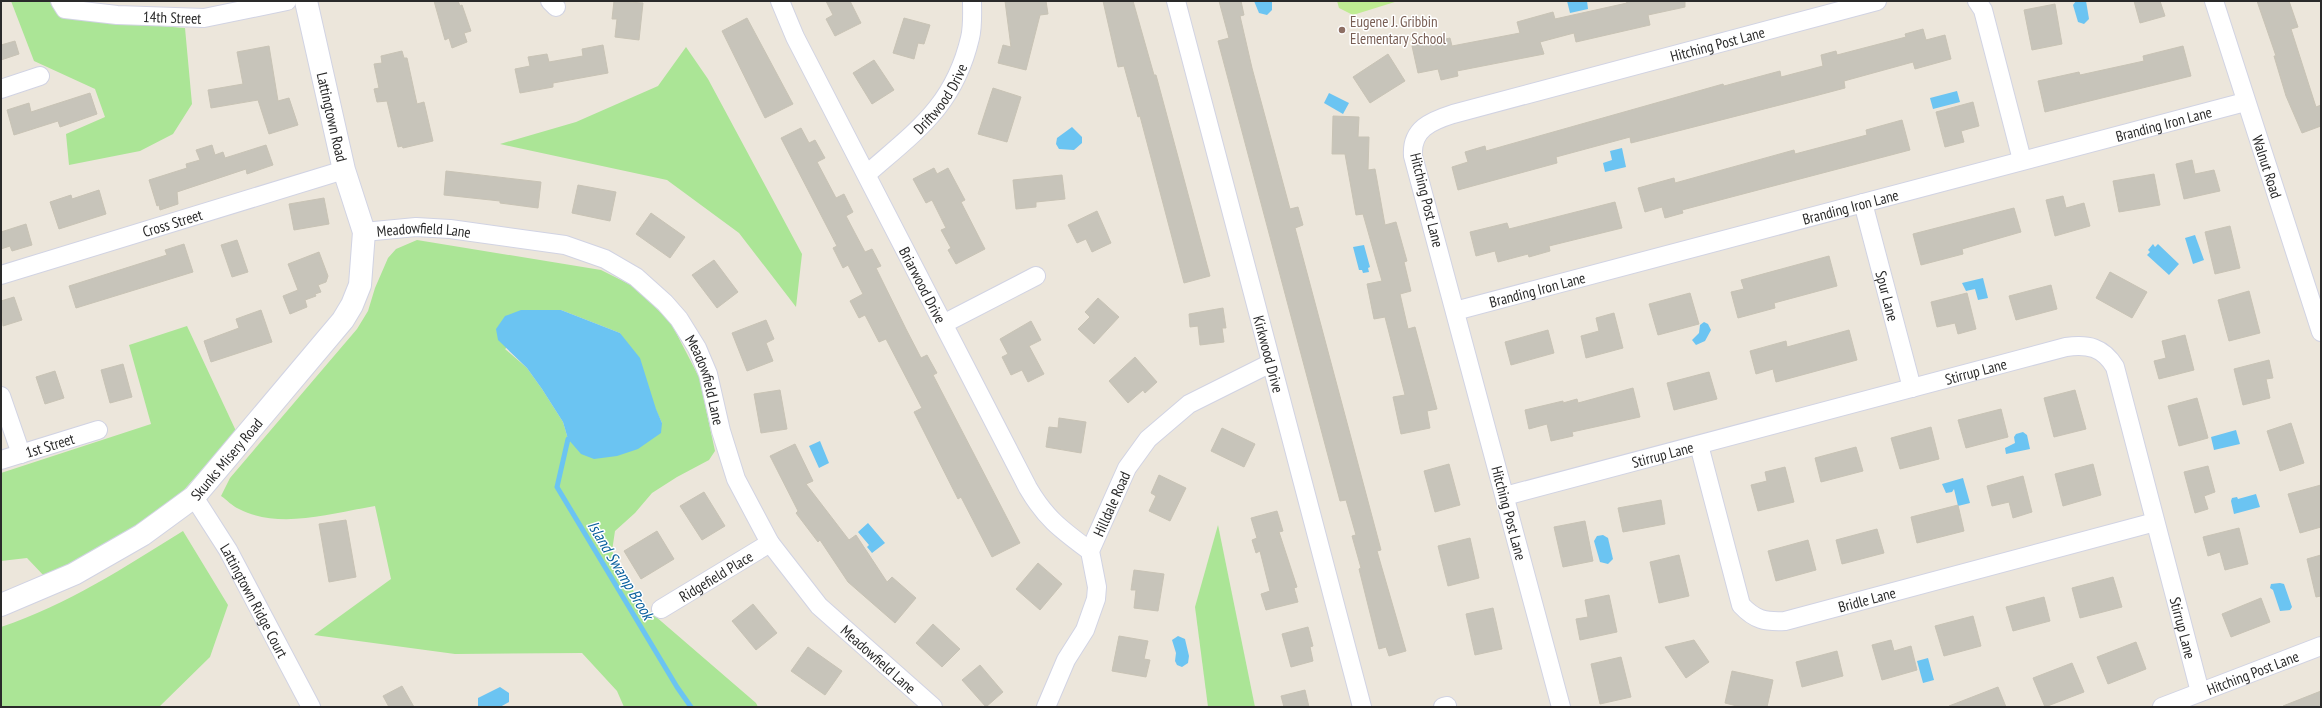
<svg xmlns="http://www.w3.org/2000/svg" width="2322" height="708" font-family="'PT Sans Narrow',sans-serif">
<rect width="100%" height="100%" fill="#ece6db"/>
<g fill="#abe596" fill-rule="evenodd">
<path d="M11,1H51L61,18L185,28L192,104L173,134L140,151L69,165L66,134L105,117L95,89L34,61Z"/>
<path d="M686,47L708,79L802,254L796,307L739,233L667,180L500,144L576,122L658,86Z"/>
<path d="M417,240L601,270L635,287L671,323L699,377L715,451L709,460L677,477L652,493L635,513L615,531L612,551L640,603L756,703L758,707H624L617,691L582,653L455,654L314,635L391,579L375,506C332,513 280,530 239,509C232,506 227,500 221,496L230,478L357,329L368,311L375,288L388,258L396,249ZM561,310L620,333L662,423L568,439L563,422L542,389L527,368L505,349Z"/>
<path d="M187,326L236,431L182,492L137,532L46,578L27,558L1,561V473L151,424L129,345Z"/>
<path d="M1218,525L1255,707H1208L1195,607Z"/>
<path d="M183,531L228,605L210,657L159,707H1V627C67,605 125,567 183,531Z"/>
</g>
<path fill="#bfec92" d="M1337,1H1398L1353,15L1339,8Z"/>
<g fill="#6bc4f2">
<path d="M1254,1H1272V10L1267,15L1259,13Z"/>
<path d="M1567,1H1587L1588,9L1570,13Z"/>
<path d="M2076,1H2086L2089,19L2084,24L2078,22L2073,5Z"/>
<path d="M1957,91L1960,102L1933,109L1930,98Z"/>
<path d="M1329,93L1349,103L1343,114L1324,103Z"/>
<path d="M1072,127L1082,137V143L1074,150L1059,149L1056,144L1057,138Z"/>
<path d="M1622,148L1626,167L1605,172L1603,163L1612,160L1610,151Z"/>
<path d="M2195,235L2204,260L2193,264L2185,238Z"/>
<path d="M2153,244L2155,247L2158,244L2179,264L2169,275L2147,255L2150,252L2148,250Z"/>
<path d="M1364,245L1370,267L1368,268L1369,272L1363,273L1362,270H1359L1353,247Z"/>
<path d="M1983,278L1988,298L1978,300L1975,289L1966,291L1962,283Z"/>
<path d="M521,310H561L620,333L640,358L656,409L662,423L661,433L638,449L617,456L594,459L581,454L568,439L563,422L542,389L527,368L498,340L496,329L505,316Z"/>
<path d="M1704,322L1708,324L1711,330L1705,341L1696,345L1692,340L1699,333L1700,325Z"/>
<path d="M2236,430L2240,444L2214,450L2211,437Z"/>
<path d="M2023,432L2027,435L2030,449L2006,454L2005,448L2015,443L2014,437L2016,434Z"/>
<path d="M820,441L829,463L819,468L809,446Z"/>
<path d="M1963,478L1970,503L1958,506L1954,489L1952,492L1946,493L1942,484Z"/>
<path d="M2256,494L2260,507L2234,514L2231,501L2232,498L2237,497L2238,499Z"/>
<path d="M868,523L885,543L872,553L867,547L869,545L858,532Z"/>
<path d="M1603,535L1608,538L1613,559L1608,564L1600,562L1594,541L1597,536Z"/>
<path d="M2280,583L2284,584L2292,607L2290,610L2280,611L2273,590L2270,588L2271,584Z"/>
<path d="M1178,636L1185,639L1189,656L1188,663L1182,667L1177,665L1175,661L1176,653L1172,640Z"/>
<path d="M1928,658L1934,680L1923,683L1917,661Z"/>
<path d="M500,687L509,693V702L500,707H478V698Z"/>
</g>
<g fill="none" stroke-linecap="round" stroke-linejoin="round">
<path stroke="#6bc4f2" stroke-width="5" d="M568,439L557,487L677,687L691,707"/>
</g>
<g fill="#c7c4ba" stroke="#c8c3b5">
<path d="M434,1H458L460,6L462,5L471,31L464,33L467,42L452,48L449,38L445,40Z"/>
<path d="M614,1L643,3L639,40L615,37L617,19H612Z"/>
<path d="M826,1H850L861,23L835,36L826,19L833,15Z"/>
<path d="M1005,1H1046L1048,14L1040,15L1026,70L998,63L1003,45L1011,47Z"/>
<path d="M1103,1H1133L1154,75H1156L1210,276L1184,283L1140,116L1138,117L1124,66L1118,67Z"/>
<path d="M1219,1H1241L1244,15L1240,16L1252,68L1290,209L1298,207L1303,225L1295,228L1381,550L1377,551L1406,651L1389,656L1386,647L1379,649L1359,569L1361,568L1352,536L1356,535L1346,500L1340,501L1218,41L1229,38Z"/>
<path d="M1626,1H1685V7L1648,15L1650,25L1576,42L1574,33L1540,42L1544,54L1457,71L1458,76L1441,80L1438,69L1418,73L1412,46L1450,38L1452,46L1520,33L1517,22L1553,12L1555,19L1627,3Z"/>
<path d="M2134,1H2160L2165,16L2140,23Z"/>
<path d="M2257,1H2289L2298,27L2291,29L2316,107L2321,105V126L2302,133L2286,96L2274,56H2276Z"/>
<path d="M2055,4L2062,44L2032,50L2024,10Z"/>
<path d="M747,18L793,104L765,118L722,31Z"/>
<path d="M904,18L930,25L924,44L918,43L914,59L893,53Z"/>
<path d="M1923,29L1926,40L1945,35L1951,59L1915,69L1913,62L1844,81L1845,88L1811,97L1631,143L1630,137L1556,157L1557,163L1458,190L1452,167L1468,162L1465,152L1485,146L1486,151L1723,84L1724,86L1780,71L1781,77L1823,66L1821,55L1836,51L1837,55L1906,37L1905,34Z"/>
<path d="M15,41L19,54L1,60V45Z"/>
<path d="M603,45L608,73L553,83V87L520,93L515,69L530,66L528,57L547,54L549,62L583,56L582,49Z"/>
<path d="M269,46L278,101L289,98L298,125L269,134L258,100L211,108L208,90L243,84L237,52Z"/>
<path d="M2183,46L2191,76L2045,112L2038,81L2079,72L2080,75L2144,61L2143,56Z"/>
<path d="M402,51L404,58H407L417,104L424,102L433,141L403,148L402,146L398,147L387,101L377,102L374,89L379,88L374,64L382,63L381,56Z"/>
<path d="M1388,54L1405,81L1370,103L1353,77Z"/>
<path d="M874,60L894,90L872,104L853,73Z"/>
<path d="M993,88L1021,97L1007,142L978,134Z"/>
<path d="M90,93L97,114L60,127L58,121L14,135L7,110L29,103L31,112Z"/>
<path d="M1973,102L1979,126L1961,131L1964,142L1945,147L1936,112Z"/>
<path d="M1333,116L1359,117L1358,137H1369L1368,170L1375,169L1385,225L1396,222L1407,261L1404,262L1411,291L1400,294L1408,329L1415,327L1437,409L1427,411L1430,428L1401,434L1393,397L1405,395L1385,317L1374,319L1367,284L1382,281L1363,214L1356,215L1345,154H1332Z"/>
<path d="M1902,120L1910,150L1682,210L1683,213L1665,218L1662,207L1645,212L1638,188L1674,178L1675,183L1794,150L1795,154L1867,135L1866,130Z"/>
<path d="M801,128L809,143L815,140L825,158L817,162L836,198L844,194L853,212L846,216L865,252L872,249L881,266L876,268L906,329L921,358L927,355L937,373L933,375L1020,543L992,557L961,497L958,499L914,412L922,408L886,339L879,342L865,315L859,318L850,301L863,294L848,265L843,268L833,248L837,246L781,138Z"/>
<path d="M212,145L215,155L223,152L225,158L266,145L273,165L247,174L246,169L177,192L178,204L160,210L159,205L157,206L149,180L187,168L186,164L200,160L196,150Z"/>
<path d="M2192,160L2195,174L2214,170L2220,191L2184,199L2176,164Z"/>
<path d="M934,168L937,174L948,168L965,200L961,202L985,249L956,264L948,250L951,248L941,230L946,228L932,200L926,203L913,179Z"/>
<path d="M446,171L541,182L538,208L500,203V201L444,195Z"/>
<path d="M2154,174L2160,205L2119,212L2113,181Z"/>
<path d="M1062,175L1065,199L1036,202V207L1016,209L1013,180Z"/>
<path d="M578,185L616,192L610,221L572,213Z"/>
<path d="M99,190L106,214L59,229L50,202L71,195L72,199Z"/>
<path d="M2063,196L2066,208L2084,203L2090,226L2055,236L2046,200Z"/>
<path d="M324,198L329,224L294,230L289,204Z"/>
<path d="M1615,202L1622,228L1549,246L1550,251L1529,257L1528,254L1498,262L1495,251L1476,256L1470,232L1507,223L1509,229Z"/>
<path d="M2014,208L2021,232L1962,249L1963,254L1921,265L1913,234Z"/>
<path d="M1097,211L1111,243L1092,252L1086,239L1077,243L1068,225Z"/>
<path d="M651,213L685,237L670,258L636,234Z"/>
<path d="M26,224L32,245L12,251L10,246L1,249V232Z"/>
<path d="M2230,226L2240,268L2215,274L2205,232Z"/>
<path d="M237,240L248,272L232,277L221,245Z"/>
<path d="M184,244L193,272L76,308L69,286L167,255L165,250Z"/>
<path d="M319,252L328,276L326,282L318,285L321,292L315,294L316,296L305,300L307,307L290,314L283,296L298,290L288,264Z"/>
<path d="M1829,256L1837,286L1774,303L1775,308L1738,318L1731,292L1744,289L1741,280Z"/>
<path d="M714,260L738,292L717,308L692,275Z"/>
<path d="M2110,272L2147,292L2132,318L2096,298Z"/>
<path d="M2051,285L2057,309L2016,320L2009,296Z"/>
<path d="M2249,291L2260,333L2229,341L2218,300Z"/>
<path d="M1690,293L1699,324L1658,335L1649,304Z"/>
<path d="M1967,293L1976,329L1958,334L1955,323L1937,327L1931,302Z"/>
<path d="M14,297L22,320L3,326L1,301Z"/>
<path d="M1098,298L1119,317L1094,344L1078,329L1090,317L1085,312Z"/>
<path d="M1223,308L1226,328H1222L1224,342L1200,345L1198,326L1190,327L1189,314Z"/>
<path d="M261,310L272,342L211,362L204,341L239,328L236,319Z"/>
<path d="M1614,313L1623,348L1586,358L1581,336L1599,331L1596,318Z"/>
<path d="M766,320L774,339L766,343L773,361L747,371L732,333Z"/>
<path d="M1031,321L1041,340L1029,346L1044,374L1028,382L1022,370L1011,375L1002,357L1008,354L1000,339Z"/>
<path d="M1548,330L1554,353L1511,365L1505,342Z"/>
<path d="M1849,330L1857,360L1776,382L1773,369L1756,374L1750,351L1786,341L1787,347Z"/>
<path d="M2185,335L2194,370L2159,379L2154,361L2166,358L2162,341Z"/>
<path d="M1135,357L1157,382L1145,393L1143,390L1128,403L1109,381Z"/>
<path d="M2269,360L2273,378L2266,379L2270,398L2243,405L2234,369Z"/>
<path d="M123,364L132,397L110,403L101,370Z"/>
<path d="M55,371L64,398L45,404L36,377Z"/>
<path d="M1709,372L1717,399L1674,410L1667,383Z"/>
<path d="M1633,388L1640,417L1572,432L1573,436L1551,441L1547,424L1529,429L1525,410L1563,401V403L1577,399L1578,403Z"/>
<path d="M780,390L787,429L761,433L754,394Z"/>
<path d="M2075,390L2086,429L2054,437L2044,398Z"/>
<path d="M2197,398L2208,438L2179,446L2168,406Z"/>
<path d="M2001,409L2008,437L1966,448L1958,420Z"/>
<path d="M1059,418L1086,422L1081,453L1046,447L1049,427L1058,428Z"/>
<path d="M2291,423L2304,463L2280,471L2267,431Z"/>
<path d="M1931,427L1939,459L1900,469L1891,438Z"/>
<path d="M1222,428L1255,444L1244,467L1211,451Z"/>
<path d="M795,444L813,481L806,484L849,540L856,535L887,582L892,577L916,598L895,623L848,582L820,540L818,542L796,513L798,511L770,456Z"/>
<path d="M1856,447L1863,471L1821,482L1815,458Z"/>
<path d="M1449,464L1460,505L1435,512L1424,471Z"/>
<path d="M2093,464L2101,495L2063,506L2055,474Z"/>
<path d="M2208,466L2215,492L2204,496L2208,509L2195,513L2184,472Z"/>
<path d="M1785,467L1794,502L1758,511L1751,485L1767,481L1765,472Z"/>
<path d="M1159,475L1186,488L1170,521L1149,511L1156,496L1151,493Z"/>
<path d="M2023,476L2032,512L2013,518L2009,502L1992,506L1987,486Z"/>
<path d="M2321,485V527L2300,533L2288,494Z"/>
<path d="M704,492L725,526L702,540L680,506Z"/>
<path d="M1661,500L1665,524L1623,532L1618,508Z"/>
<path d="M1958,505L1964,531L1917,543L1911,517Z"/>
<path d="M1277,511L1283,531L1279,532L1297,587L1294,588L1298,602L1266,610L1261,594L1270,591L1260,551L1256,553L1252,540L1257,538L1251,518Z"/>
<path d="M346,520L356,577L329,582L319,524Z"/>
<path d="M1585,521L1593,561L1563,567L1554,527Z"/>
<path d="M2239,528L2248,564L2225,570L2220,552L2208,556L2203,537Z"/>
<path d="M1877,529L1884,553L1842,564L1836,540Z"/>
<path d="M657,531L674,559L641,579L624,551Z"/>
<path d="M1470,538L1479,578L1448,586L1438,546Z"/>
<path d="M1808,540L1816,570L1776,581L1768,551Z"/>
<path d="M1679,555L1689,596L1659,603L1650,562Z"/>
<path d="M2321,555V596L2316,597L2307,559Z"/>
<path d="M1038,563L1062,584L1040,610L1016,589Z"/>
<path d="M1134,570L1164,574L1158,611L1134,608L1136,590H1131Z"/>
<path d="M2113,577L2122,607L2080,618L2072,588Z"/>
<path d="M1609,595L1617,632L1580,640L1576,619L1588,617L1585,600Z"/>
<path d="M2044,597L2050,621L2013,631L2006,607Z"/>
<path d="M2261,598L2270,622L2231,637L2222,614Z"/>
<path d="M753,604L777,633L756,650L732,621Z"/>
<path d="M1493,608L1502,649L1475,655L1466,614Z"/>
<path d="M1973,616L1981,646L1944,656L1935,626Z"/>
<path d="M933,624L960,649L942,667L916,643Z"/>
<path d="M1308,627L1313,646L1310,647L1313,661L1291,667L1282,634Z"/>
<path d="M1119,636L1148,641L1144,659L1150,660L1146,677L1112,671Z"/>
<path d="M1694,640L1709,662L1686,678L1665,647Z"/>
<path d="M1891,640L1894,651L1911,646L1917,670L1882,680L1872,645Z"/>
<path d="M2136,642L2146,669L2108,684L2097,657Z"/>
<path d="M808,647L842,671L825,695L791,671Z"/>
<path d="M1837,651L1843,676L1802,687L1796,662Z"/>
<path d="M1621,657L1631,697L1600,704L1591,664Z"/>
<path d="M2072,663L2084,692L2045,707L2033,678Z"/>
<path d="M980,665L1003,692L986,707L962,680Z"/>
<path d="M1732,671L1773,680L1767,707H1741L1725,703Z"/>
<path d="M402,686L414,707H389L383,696Z"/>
<path d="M1998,687L2006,707H1949V706Z"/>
<path d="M1305,690L1309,707H1284L1281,696Z"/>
<path d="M2321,691V707H2283V706Z"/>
</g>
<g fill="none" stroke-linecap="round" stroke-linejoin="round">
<g stroke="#d1d3e3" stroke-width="20">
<g id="street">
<path id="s1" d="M60,1L65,9L117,15L204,18L287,1"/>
<path d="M550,1L556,7"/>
<path id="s2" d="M780,1L795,37L1028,488C1046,519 1062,530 1090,551"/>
<path id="s3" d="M1176,1L1362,707"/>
<path d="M1977,1L1983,10L2022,160"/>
<path id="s4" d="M2214,1L2321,332"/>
<path d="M1,89L40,76"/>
<path id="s5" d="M867,174C916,131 954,106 970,38C973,26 972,13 972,1"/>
<path id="s6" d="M1863,203L1912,388"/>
<path id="s7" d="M364,232L416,227L450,229L565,245L605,259L636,277L665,303L679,319L697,348L708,374L721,431L736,479L770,543L819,606L933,707"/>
<path id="s8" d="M1,275L344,170"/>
<path id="s9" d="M1455,311L2245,102"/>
<path d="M945,323L1036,276"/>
<path d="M1,396L21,454"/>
<path id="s10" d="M1699,445L1741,605C1755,620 1765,622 1785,621L2155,522"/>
<path id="s11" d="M1,460L98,430"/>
<path id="s12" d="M1505,496L2066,347C2088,344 2103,347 2115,367L2200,692"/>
<path id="s13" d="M194,497L228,550L311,707"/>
<path id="s14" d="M661,609L770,543"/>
<path id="s15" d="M1046,707L1066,660L1085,630L1096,599L1097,587L1090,551L1127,468L1148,439L1189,404L1271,363"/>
<path d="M1443,707L1447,706"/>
<path id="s16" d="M1561,707L1413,156C1411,129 1431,121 1453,114L1877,1"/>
<path id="s17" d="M2162,707L2321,646"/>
</g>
</g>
<g stroke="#d1d3e3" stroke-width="24">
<g id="secondary">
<path id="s18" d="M1,605L74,574L142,535L194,497L343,320L352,305L360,285L364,232L344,170L306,1"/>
</g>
</g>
<use href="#street" stroke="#fff" stroke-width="18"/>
<use href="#secondary" stroke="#fff" stroke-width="22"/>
</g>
<circle fill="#8d6e63" stroke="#fff" stroke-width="1.5" cx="1342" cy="30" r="4"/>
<g text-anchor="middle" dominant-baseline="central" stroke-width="3" stroke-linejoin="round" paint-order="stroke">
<g font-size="15" fill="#2a2a2a" stroke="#fff">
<text stroke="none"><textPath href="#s1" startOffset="117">14th Street</textPath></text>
<text stroke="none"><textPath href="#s16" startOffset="908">Hitching Post Lane</textPath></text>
<text stroke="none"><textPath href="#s5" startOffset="106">Driftwood Drive</textPath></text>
<text transform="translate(332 117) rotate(77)">Lattingtown Road</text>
<text stroke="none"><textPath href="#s9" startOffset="733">Branding Iron Lane</textPath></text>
<text stroke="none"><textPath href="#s4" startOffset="174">Walnut Road</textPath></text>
<text transform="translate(1427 200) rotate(76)">Hitching Post Lane</text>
<text stroke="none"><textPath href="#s9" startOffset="409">Branding Iron Lane</textPath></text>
<text stroke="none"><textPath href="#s8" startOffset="179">Cross Street</textPath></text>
<text stroke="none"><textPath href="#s7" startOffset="60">Meadowfield Lane</textPath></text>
<text stroke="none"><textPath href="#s2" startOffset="318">Briarwood Drive</textPath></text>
<text stroke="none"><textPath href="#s9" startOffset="85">Branding Iron Lane</textPath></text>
<text stroke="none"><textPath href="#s6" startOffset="96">Spur Lane</textPath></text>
<text stroke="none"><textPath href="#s3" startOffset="365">Kirkwood Drive</textPath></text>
<text stroke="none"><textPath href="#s12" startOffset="487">Stirrup Lane</textPath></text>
<text stroke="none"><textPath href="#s7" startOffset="408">Meadowfield Lane</textPath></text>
<text stroke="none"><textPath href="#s11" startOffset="51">1st Street</textPath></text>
<text stroke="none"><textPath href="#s12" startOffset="163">Stirrup Lane</textPath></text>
<text stroke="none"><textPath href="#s18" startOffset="272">Skunks Misery Road</textPath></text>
<text stroke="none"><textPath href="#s15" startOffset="220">Hilldale Road</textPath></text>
<text transform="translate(1509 513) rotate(75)">Hitching Post Lane</text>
<text stroke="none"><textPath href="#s14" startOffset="64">Ridgefield Place</textPath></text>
<text stroke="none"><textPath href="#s10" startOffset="299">Bridle Lane</textPath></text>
<text stroke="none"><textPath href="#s13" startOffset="120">Lattingtown Ridge Court</textPath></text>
<text stroke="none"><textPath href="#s12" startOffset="907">Stirrup Lane</textPath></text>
<text stroke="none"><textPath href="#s7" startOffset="744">Meadowfield Lane</textPath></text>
<text stroke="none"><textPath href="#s17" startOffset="97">Hitching Post Lane</textPath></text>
</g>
<g font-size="15" fill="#785e54" stroke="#fff" text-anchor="start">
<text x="1350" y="21">Eugene J. Gribbin<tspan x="1350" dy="17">Elementary School</tspan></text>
</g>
<g font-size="16" font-style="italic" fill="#0a609e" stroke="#fff">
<text transform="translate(621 570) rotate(59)">Island Swamp Brook</text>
</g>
</g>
<rect width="2322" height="708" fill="none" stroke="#2a2a2a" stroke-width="4"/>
</svg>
